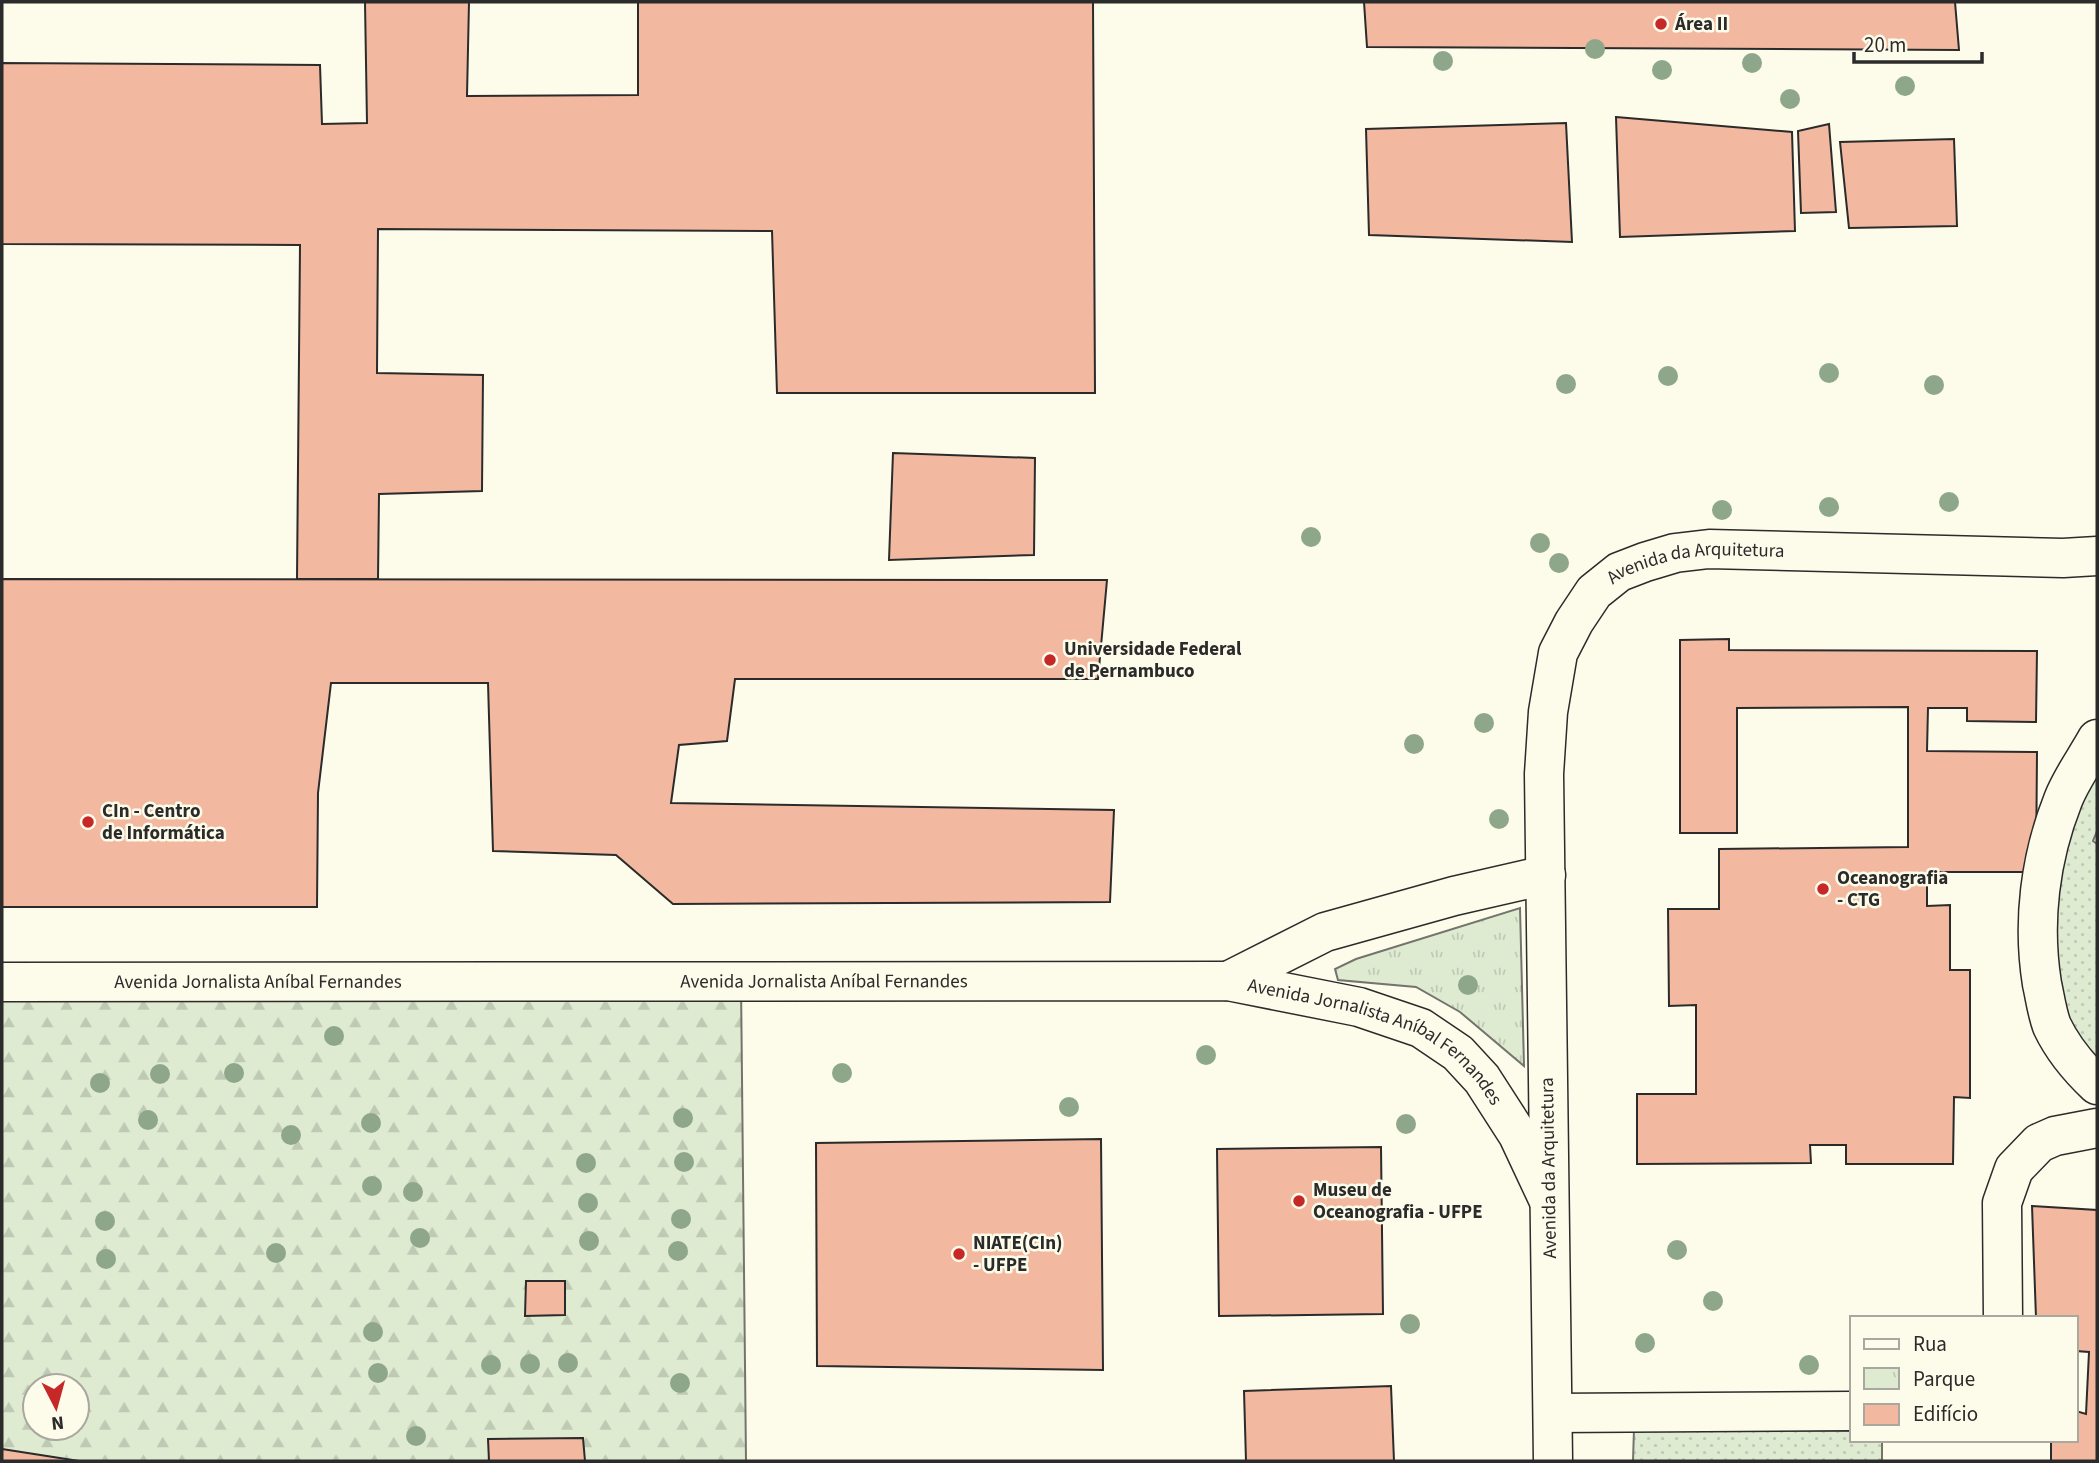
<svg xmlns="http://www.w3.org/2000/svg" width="2099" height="1463" font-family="'Source Sans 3',sans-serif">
<defs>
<pattern id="grass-dots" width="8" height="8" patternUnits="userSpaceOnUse" patternTransform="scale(1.75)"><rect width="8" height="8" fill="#deebd1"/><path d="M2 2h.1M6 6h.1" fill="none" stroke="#bfcab4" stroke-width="1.8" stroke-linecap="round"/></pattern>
<pattern id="forest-firs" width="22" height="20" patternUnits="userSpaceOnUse" patternTransform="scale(1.75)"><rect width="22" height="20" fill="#deebd1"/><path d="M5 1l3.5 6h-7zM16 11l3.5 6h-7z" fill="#bfcab4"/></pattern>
<pattern id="park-tufts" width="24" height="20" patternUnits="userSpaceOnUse" patternTransform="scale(1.75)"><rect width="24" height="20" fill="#deebd1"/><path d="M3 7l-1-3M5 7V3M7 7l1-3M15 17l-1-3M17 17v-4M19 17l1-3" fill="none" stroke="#bfcab4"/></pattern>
</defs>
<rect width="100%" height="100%" fill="#fdfbea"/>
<g fill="url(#grass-dots)" stroke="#74746e" stroke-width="2">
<path d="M2097,757V831L2093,841L2097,844V1073L2053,988L2057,859Z"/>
<path d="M1634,1429L1852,1431V1440H1882V1461H1633Z"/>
</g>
<path fill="url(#forest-firs)" stroke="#74746e" stroke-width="2" fill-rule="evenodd" d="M741,983L746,1461H2V988ZM35,1386H77V1428H35Z"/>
<path fill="url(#park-tufts)" stroke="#74746e" stroke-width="2" d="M1520,908L1524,1066L1460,1012L1416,987L1338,980L1335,969L1356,959Z"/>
<g fill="#f2b8a0" stroke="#2b2b2b" stroke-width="2">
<path d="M365,2H469L467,96L638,95V2H1093L1095,393H777L772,231L378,229L377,373L483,375L482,491L379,494L378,579H297L300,245L2,244V63L320,65L322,124L367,123Z"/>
<path d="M1364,2H1955L1959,50L1367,47Z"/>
<path d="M1616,117L1792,132L1795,231L1620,237Z"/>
<path d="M1566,123L1572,242L1369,235L1366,129Z"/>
<path d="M1829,124L1836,212L1801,213L1798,131Z"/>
<path d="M1954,139L1957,226L1849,228L1840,142Z"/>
<path d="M893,453L1035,458L1034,555L889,560Z"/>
<path d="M2,579L1107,580L1098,679H735L727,741L679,745L671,803L1114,810L1110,902L673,904L616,855L493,851L488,683H331L318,793L317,907H2Z"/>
<path d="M1729,639V650L2037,651L2036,722L1967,721V708H1928L1927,751L2037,752L2036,872H1927V906L1950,905V970H1970V1098L1954,1097L1953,1164H1846V1145H1810L1811,1163L1637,1164V1094H1696V1005L1669,1006L1668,909H1719V849L1908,847V707L1737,708V833H1680V640Z"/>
<path d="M1101,1139L1103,1370L817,1366L816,1143Z"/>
<path d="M1381,1147L1383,1314L1219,1316L1217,1149Z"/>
<path d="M2032,1206L2097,1210V1461H2051V1440H2076V1411L2086,1414L2089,1352L2076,1351V1318H2036Z"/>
<path d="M526,1281H565V1315L525,1316Z"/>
<path d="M1391,1386L1394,1461H1246L1244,1391Z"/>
<path d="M583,1438L585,1461H489L488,1439Z"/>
<path d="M2,1449L79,1461H2Z"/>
</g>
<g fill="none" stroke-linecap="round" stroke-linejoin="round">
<g stroke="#2b2b2b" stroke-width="41">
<g id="minor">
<path d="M2097,739C2086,759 2071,779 2063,800C2040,858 2032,922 2042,984C2045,997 2047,1013 2052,1026C2062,1047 2080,1069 2097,1085"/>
<path d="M1228,981L1325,932L1454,896L1546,875"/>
<path id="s1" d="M2,982L1228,981L1359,1007L1421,1028L1458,1053L1482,1079L1518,1135L1549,1201"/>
<path d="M2003,1318L2002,1203L2014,1169L2039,1143L2055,1136L2097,1128"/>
<path d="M1553,1413L1852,1411"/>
<path id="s2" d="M1553,1461L1544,774L1548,712L1558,653L1574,622L1594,592L1619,572L1645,562L1675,553L1709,549L2063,558L2097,556"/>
</g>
</g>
<use href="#minor" stroke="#fdfbea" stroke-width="38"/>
</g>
<g fill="#8ea78a">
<circle cx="1595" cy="49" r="10"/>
<circle cx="1443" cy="61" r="10"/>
<circle cx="1752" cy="63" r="10"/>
<circle cx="1662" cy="70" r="10"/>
<circle cx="1905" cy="86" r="10"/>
<circle cx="1790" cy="99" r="10"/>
<circle cx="1829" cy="373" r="10"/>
<circle cx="1668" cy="376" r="10"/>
<circle cx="1566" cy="384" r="10"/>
<circle cx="1934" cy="385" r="10"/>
<circle cx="1949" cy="502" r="10"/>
<circle cx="1829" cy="507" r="10"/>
<circle cx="1722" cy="510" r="10"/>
<circle cx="1311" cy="537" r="10"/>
<circle cx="1540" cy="543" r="10"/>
<circle cx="1559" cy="563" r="10"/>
<circle cx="1484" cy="723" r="10"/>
<circle cx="1414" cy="744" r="10"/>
<circle cx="1499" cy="819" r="10"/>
<circle cx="1468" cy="985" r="10"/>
<circle cx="334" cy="1036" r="10"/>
<circle cx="1206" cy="1055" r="10"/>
<circle cx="234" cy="1073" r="10"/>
<circle cx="842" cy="1073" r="10"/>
<circle cx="160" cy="1074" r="10"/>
<circle cx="100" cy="1083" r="10"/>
<circle cx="1069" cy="1107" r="10"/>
<circle cx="683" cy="1118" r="10"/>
<circle cx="148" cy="1120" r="10"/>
<circle cx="371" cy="1123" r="10"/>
<circle cx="1406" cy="1124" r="10"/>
<circle cx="291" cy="1135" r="10"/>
<circle cx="684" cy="1162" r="10"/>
<circle cx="586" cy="1163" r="10"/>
<circle cx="372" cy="1186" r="10"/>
<circle cx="413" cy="1192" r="10"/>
<circle cx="588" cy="1203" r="10"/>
<circle cx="681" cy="1219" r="10"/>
<circle cx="105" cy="1221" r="10"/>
<circle cx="420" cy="1238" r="10"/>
<circle cx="589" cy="1241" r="10"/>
<circle cx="1677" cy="1250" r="10"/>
<circle cx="678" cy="1251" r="10"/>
<circle cx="276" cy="1253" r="10"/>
<circle cx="106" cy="1259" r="10"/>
<circle cx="1713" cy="1301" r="10"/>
<circle cx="1410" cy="1324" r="10"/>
<circle cx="373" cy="1332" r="10"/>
<circle cx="1645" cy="1343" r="10"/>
<circle cx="568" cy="1363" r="10"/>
<circle cx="530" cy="1364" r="10"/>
<circle cx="491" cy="1365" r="10"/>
<circle cx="1809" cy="1365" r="10"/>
<circle cx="378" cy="1373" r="10"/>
<circle cx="680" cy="1383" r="10"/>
<circle cx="416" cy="1436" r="10"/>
</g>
<g fill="#c62828" stroke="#fdfbea" stroke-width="2.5">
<circle cx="1661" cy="24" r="7"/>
<circle cx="1050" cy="660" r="7"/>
<circle cx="88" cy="822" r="7"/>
<circle cx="1823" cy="889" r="7"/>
<circle cx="1299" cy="1201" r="7"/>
<circle cx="959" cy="1254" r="7"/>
</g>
<g text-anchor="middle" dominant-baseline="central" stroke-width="5" stroke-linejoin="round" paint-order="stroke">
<g font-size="19" font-weight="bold" fill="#2b2b2b" stroke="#fdfbea" text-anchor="start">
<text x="1675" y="24">Área II</text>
<text x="1064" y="649">Universidade Federal<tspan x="1064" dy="22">de Pernambuco</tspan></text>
<text x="102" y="811">CIn - Centro<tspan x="102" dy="22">de Informática</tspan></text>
<text x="1837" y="878">Oceanografia<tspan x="1837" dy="22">- CTG</tspan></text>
<text x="1313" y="1190">Museu de<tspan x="1313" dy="22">Oceanografia - UFPE</tspan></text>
<text x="973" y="1243">NIATE(CIn)<tspan x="973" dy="22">- UFPE</tspan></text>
</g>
<g font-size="19" fill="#2b2b2b" stroke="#fdfbea">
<text stroke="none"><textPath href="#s2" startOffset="990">Avenida da Arquitetura</textPath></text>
<text stroke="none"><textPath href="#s1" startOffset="256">Avenida Jornalista Aníbal Fernandes</textPath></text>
<text stroke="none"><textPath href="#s1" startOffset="822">Avenida Jornalista Aníbal Fernandes</textPath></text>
<text stroke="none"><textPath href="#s1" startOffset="1390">Avenida Jornalista Aníbal Fernandes</textPath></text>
<text transform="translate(1549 1168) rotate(-91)">Avenida da Arquitetura</text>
</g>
</g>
<rect width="2099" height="1463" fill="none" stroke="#2b2b2b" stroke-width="7"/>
<rect x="1850" y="1316" width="228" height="126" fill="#fdfbea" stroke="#a9a89e" stroke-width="2"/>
<rect x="1864" y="1339" width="35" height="10" fill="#fdfbea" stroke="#a9a89e" stroke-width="2"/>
<text x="1913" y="1351" font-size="21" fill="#2b2b2b">Rua</text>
<rect x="1864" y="1368" width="35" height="21" fill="url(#park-tufts)" stroke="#a9a89e" stroke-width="2"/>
<text x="1913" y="1386" font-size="21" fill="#2b2b2b">Parque</text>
<rect x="1864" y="1404" width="35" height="21" fill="#f2b8a0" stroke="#a9a89e" stroke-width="2"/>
<text x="1913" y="1421" font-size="21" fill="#2b2b2b">Edifício</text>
<g transform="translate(56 1407) rotate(174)"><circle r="33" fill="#fdfbea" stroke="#a9a89e" stroke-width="2"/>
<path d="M0-5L12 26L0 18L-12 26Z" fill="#c62828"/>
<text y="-10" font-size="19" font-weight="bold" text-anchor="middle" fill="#2b2b2b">N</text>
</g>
<path d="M1854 52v10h128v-10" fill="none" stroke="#2b2b2b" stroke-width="3.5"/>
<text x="1864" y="52" font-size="21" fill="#2b2b2b" stroke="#fdfbea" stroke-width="5" paint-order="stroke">20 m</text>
</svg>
